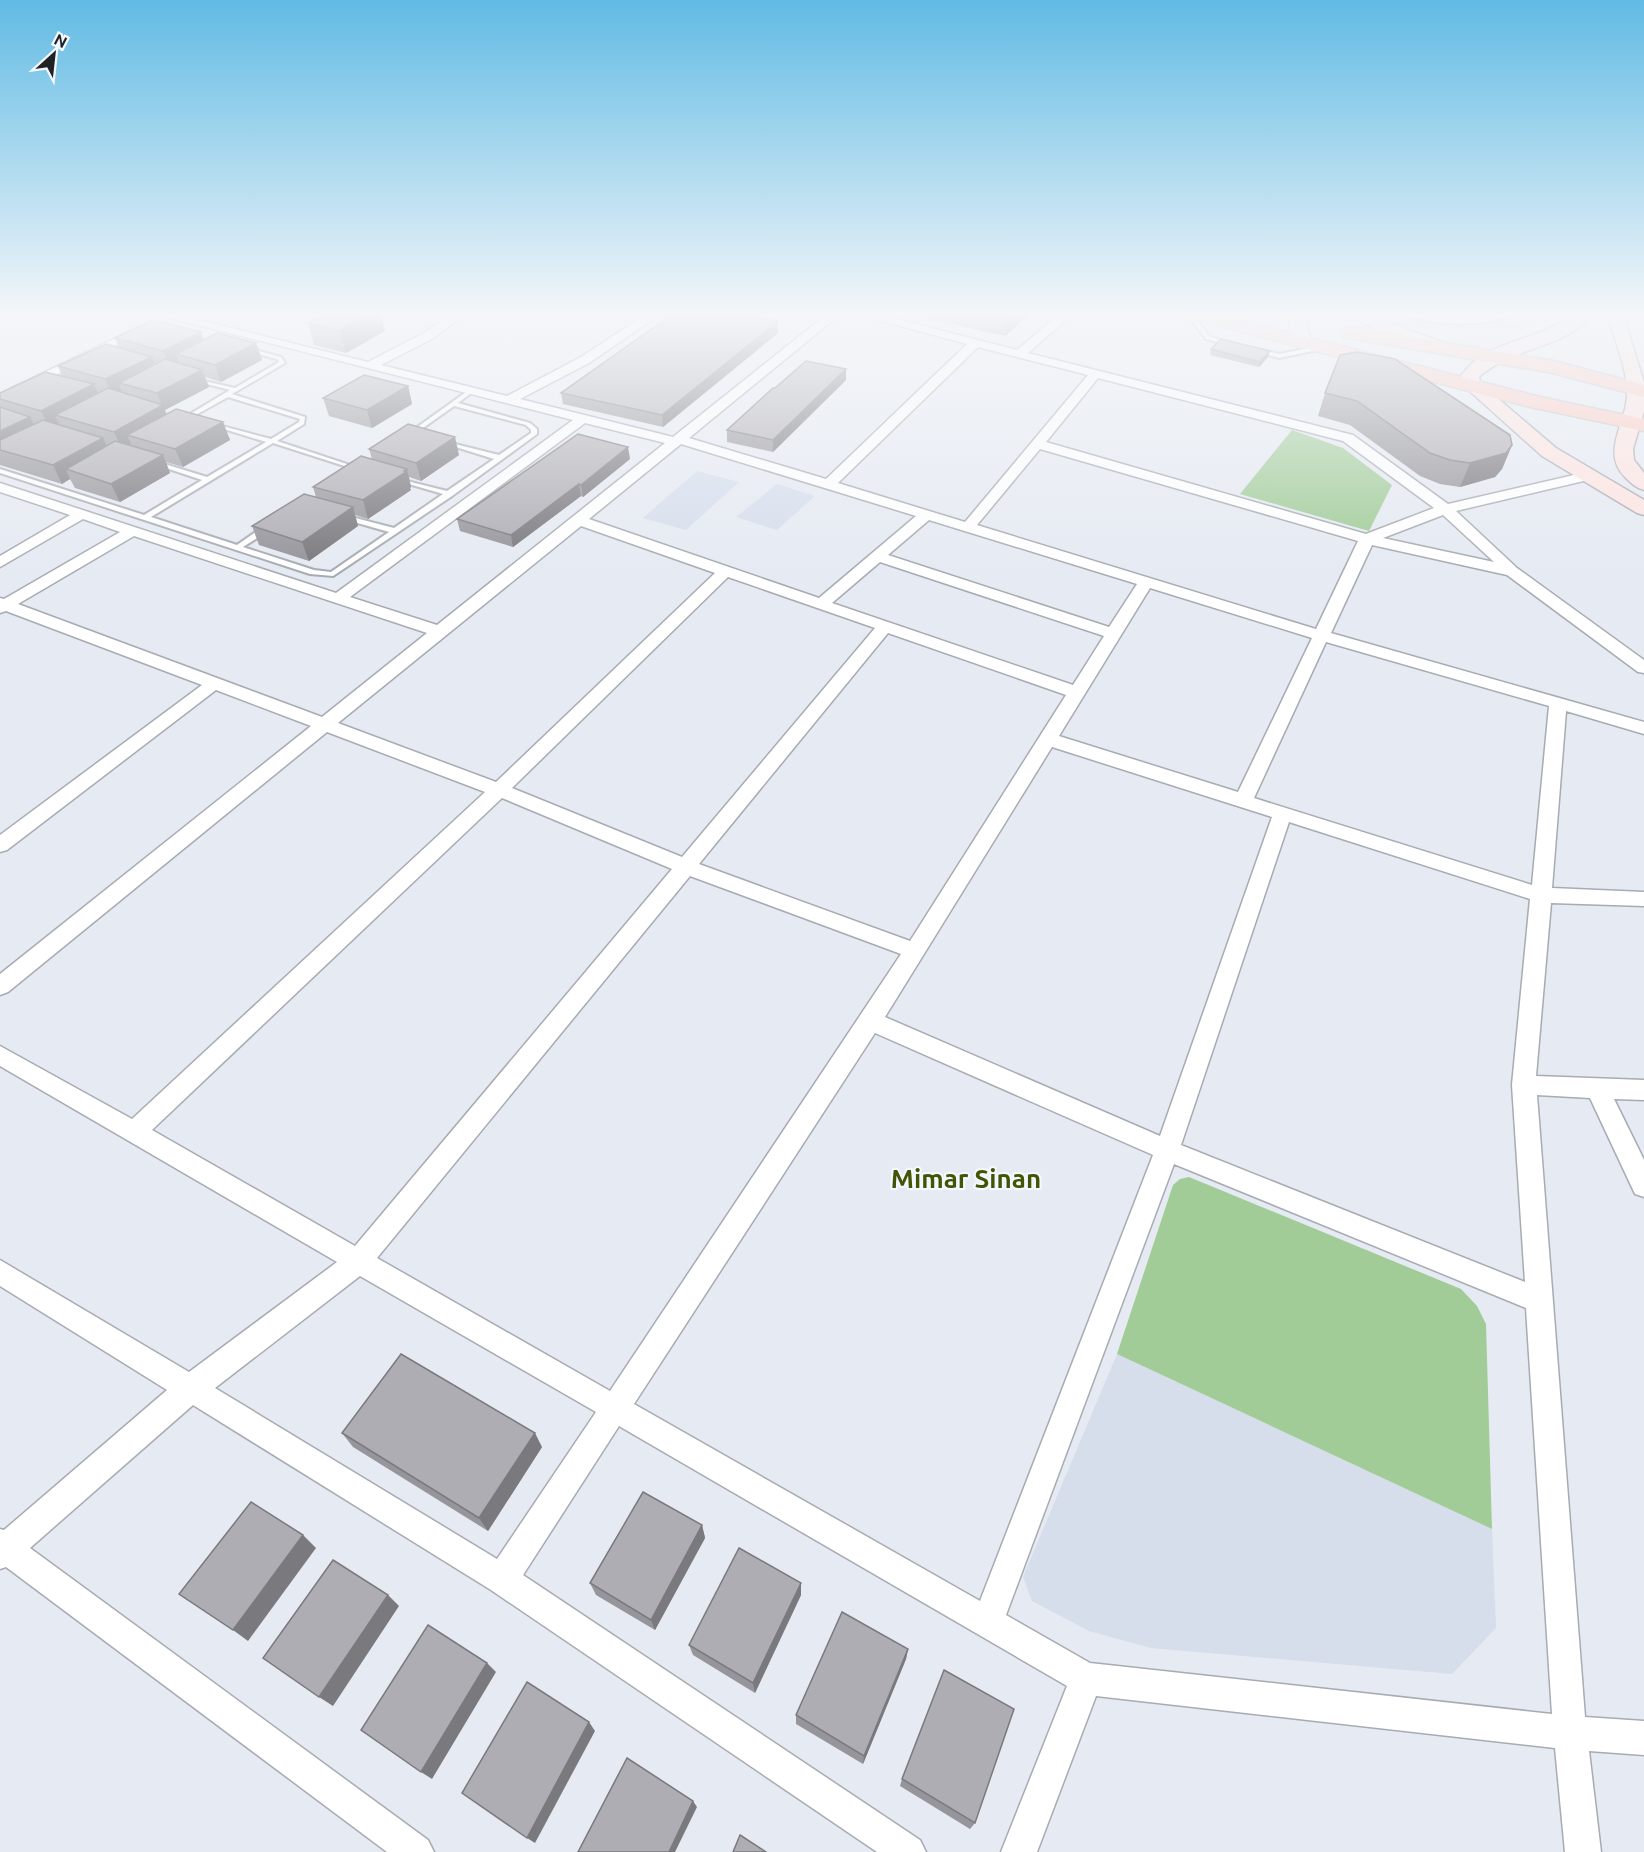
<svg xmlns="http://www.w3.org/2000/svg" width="1644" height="1852" font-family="Ubuntu,sans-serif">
<rect width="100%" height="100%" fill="#e6eaf2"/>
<g fill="#d6deec">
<path d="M1369,311H1555L1519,331L1407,329Z"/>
<path d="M697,471L739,482L686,530L643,518Z"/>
<path d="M777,484L815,496L777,530L736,517Z"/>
<path d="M1117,1354L1492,1529L1496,1628L1452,1674L1151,1648L1089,1631L1032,1601L1023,1577Z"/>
</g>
<g fill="#a1cc98">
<path d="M1292,430L1343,448L1392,485L1369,531L1240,494Z"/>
<path d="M1189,1177L1461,1289L1477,1306L1486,1324L1492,1529L1117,1354L1173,1185L1180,1179Z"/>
</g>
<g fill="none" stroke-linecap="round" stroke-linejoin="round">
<g stroke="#a7abb2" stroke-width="4">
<g id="lane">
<path d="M1185,311H1189L1210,337L1234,344L1231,346L1206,339Z"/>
<path d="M1369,311H1378L1363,317L1360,315Z"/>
<path d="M1394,311L1458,319L1489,318L1512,311H1521C1490,329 1426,326 1394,311Z"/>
<path d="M1325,345L1327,346V348L1279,358L1255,351L1258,349L1279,354Z"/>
<path d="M248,348L281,357L285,363L232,394L305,417L304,424L277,441L362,469L357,470L273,443L151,517L237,545L264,526H270V530L243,547L314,570L331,572L389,532L340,518V514L394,528L443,494L395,480V478L447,491L494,459L443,443V441L499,455L531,433V430L526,425L454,406L413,435H409V433L469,390L474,391L458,403L530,423L537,429V434L452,496L333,576L310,574L0,473V469L144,515L202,480L154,464V462H158L207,477L266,442L211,425V423L271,439L299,422L300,419L228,397L185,421L180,420L230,390L191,380V378L235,388L279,362L277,359L246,351L245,350Z"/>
</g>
</g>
<g stroke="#a7abb2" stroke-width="3">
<g id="street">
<path d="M142,311H163L368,362L424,333L455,311H469L432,339L381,365L507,396L581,357L651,311H665L589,363L520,399L673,437L831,311H844L689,438L826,479L967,344L845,311H865L1017,350L1063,311H1076L1028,353L1353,435L1448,504L1587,472L1592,473V479L1456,511L1517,568L1644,660V673L1638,672L1507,575L1372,545L1331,633L1644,722V734L1566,711L1552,888L1644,892V906L1551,903L1536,1076L1644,1080V1100L1614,1099L1644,1160V1197L1635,1194L1590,1098L1537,1095L1585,1717L1644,1721V1755L1589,1751L1601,1852H1565L1555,1748L1096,1696L1037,1852H1001L1067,1686L619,1426L523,1575L920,1840L926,1852H877L491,1590L193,1405L30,1548L428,1840L434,1852H387L6,1567L0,1569V1529L4,1530L167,1390L0,1286V1260L189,1372L337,1262L0,1066V1046L132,1119L485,792L327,732L8,992L0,995V974L311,726L216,690L7,850L0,852V835L202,685L6,611L0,613V598L4,599L120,532L83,519L0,567V556L70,515L0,492V483L336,593L573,420ZM978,347L1088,375L965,522L838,483ZM1098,378L1343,441L1434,508L1366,534L1046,442ZM585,423L665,443L437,625L350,597ZM681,444L916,516L819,598L589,519ZM1040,449L1358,541L1316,629L977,525ZM1443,515L1494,562L1383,538ZM929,520L1137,584L1109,627L888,555ZM581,526L715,573L496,782L338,723ZM134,536L427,633L322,717L18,604ZM880,562L1104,636L1073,685L832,603ZM728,577L875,628L682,857L512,788ZM1150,588L1312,638L1238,792L1059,736ZM888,633L1066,695L910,941L699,864ZM1326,642L1549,706L1532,885L1254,798ZM1052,747L1272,817L1160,1136L885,1017ZM502,798L672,869L355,1246L152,1130ZM1289,822L1530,899L1512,1085L1525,1282L1181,1145ZM690,876L901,954L610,1391L377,1258ZM875,1033L1153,1155L980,1601L634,1404ZM1174,1164L1526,1308L1552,1714L1090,1663L1006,1615ZM360,1276L596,1412L497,1559L215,1388Z"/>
<path d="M138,327L148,329L0,403V394Z"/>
</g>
</g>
<g stroke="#a7abb2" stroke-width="3">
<g id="secondary">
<path d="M1287,311H1303L1311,340L1308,344H1296L1293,340Z"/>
<path d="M1348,311H1368L1389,323L1445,343L1448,347L1445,351C1428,355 1359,326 1348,311Z"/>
<path d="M1578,311H1596C1568,349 1513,346 1479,377L1481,384L1556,448L1644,500V515L1637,513L1542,456L1464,386L1461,376C1487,338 1545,341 1578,311Z"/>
<path d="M1606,311H1622L1644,383V411L1633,449L1634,460L1644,473V490C1636,488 1631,483 1625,477C1599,450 1630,420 1627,388C1625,362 1613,336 1606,311Z"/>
</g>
</g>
<g stroke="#c5c6c6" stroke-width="3">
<g id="primary">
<path d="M1174,311H1205L1540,397L1644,419V431L1530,407L1177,315Z"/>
<path d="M1350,327L1554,361L1644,385V397L1553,373L1343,337L1341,333L1343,329Z"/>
</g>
</g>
<use href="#lane" fill="#fff" fill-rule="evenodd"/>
<use href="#street" fill="#fff" fill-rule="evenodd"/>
<use href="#secondary" fill="#fee4e0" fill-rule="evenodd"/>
<use href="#primary" fill="#fecac1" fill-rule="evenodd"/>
</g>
<g fill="#96959b">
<path d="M896,311H1033L1005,336Z"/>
<path d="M308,323L385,331L346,353L314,345Z"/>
<path d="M778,333L663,427L563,404L561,393Z"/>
<path d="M115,338L204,340L256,343L262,360L221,382L205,377L209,387L165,410L166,414L223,422L230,440L183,467L166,462L170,473L120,502L75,488L70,479L62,484L0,465V393L62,376L58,366L119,348Z"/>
<path d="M1211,349L1268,357L1259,367L1210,355Z"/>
<path d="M1340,355L1512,445L1502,469L1495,477L1460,487L1440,484L1420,476L1350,425L1318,416L1325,393Z"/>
<path d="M846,380L773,452L727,442V430L775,388Z"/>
<path d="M408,386L412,404L372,428L329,416L323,398Z"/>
<path d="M369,449L459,455L421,481L409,477L411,487L410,488L411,490L368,519L355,515L358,526L309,561L259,545L252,526L316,497L313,487L372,459Z"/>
<path d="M630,459L583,497L581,496L513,547L460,531L457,519Z"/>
<path d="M342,1433L542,1447L488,1531L353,1447Z"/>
<path d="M702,1525L705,1538L655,1630L596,1595L590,1583Z"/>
<path d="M801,1583V1595L755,1693L693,1655L689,1645Z"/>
<path d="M908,1649L906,1659L863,1764L796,1724V1715Z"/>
<path d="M902,1779L975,1823L970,1829L900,1786Z"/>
</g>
<g fill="#7a797e">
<path d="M374,311H380L385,331L346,353L340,331Z"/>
<path d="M1011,311H1033L1005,336L1007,314Z"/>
<path d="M778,321V333L663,427L662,415Z"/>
<path d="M201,332L207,349L176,354L179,363L170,368L163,351Z"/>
<path d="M256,343L262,360L221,382L215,365Z"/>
<path d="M1270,351L1268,357L1259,367L1260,362Z"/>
<path d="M152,357L159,374L119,383L122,392L113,397L105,379Z"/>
<path d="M846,369V380L773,452V440Z"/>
<path d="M202,370L209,387L165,410L170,423L127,435L131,444L122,450L114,432L162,405L157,393Z"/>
<path d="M94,384L102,402L55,415L59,424L50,429L41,411Z"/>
<path d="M408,386L412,404L372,428L367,410Z"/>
<path d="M30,417L39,434L0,450V431Z"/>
<path d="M223,422L230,440L183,467L175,449Z"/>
<path d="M455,437L459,455L421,481L416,463Z"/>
<path d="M103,438L111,456L66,469L70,479L62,484L53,465Z"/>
<path d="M1512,445L1502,469L1495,477L1460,487L1470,463Z"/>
<path d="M628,447L630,459L583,497L581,485Z"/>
<path d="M163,455L170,473L120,502L111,484Z"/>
<path d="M407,469L411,487L410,488L411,490L368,519L363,500Z"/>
<path d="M579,484L581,496L513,547L511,535Z"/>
<path d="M353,507L358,526L309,561L302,542Z"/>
<path d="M535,1433L542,1447L488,1531L479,1518Z"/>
<path d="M702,1525L705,1538L655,1630L651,1620Z"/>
<path d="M303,1535L316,1548L248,1641L233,1630Z"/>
<path d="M801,1583V1595L755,1693L753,1683Z"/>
<path d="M388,1595L399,1606L333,1706L319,1697Z"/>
<path d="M908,1649L906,1659L863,1764L864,1756Z"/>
<path d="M487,1663L496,1672L432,1779L421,1772Z"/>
<path d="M589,1722L595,1731L535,1843L527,1838Z"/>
<path d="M693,1801L697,1807L675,1852H669Z"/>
</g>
<g fill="#afadb4" stroke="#7a797e" stroke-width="1.5">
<path d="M330,311H374L340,331L308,323Z"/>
<path d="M677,311H725L778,321L662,415L561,393Z"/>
<path d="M993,311H1011L1007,314Z"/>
<path d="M151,321H158L201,332L163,351L115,338Z"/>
<path d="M217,333L256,343L215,365L176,354Z"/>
<path d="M1221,339L1270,351L1260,362L1211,349Z"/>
<path d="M106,344L152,357L105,379L58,366Z"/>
<path d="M1357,352L1395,359L1510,435L1512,445L1506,453L1470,463L1450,460L1430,453L1357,401L1325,393L1340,355Z"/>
<path d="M165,359L202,370L157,393L119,383Z"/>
<path d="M806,361L846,369L773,440L727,430L773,388H775Z"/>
<path d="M45,372L94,384L41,411L0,399V393Z"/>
<path d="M364,375L408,386L367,410L323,398Z"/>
<path d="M108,388L163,405L114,432L55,415Z"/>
<path d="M0,407L30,417L0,431Z"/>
<path d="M176,409L223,422L175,449L127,435Z"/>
<path d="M43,420L103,438L53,465L0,450V440Z"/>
<path d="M408,424L455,437L416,463L369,449Z"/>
<path d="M578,434L628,447L581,485L579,484L511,535L457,519Z"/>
<path d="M115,441L163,455L111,484L66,469Z"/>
<path d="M361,456L407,469L404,471L406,472L363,500L313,487Z"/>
<path d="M304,494L353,507L302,542L252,526Z"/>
<path d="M401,1354L535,1433L479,1518L342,1433Z"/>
<path d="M643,1492L702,1525L651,1620L590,1583Z"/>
<path d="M251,1502L303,1535L233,1630L179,1594Z"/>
<path d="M739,1548L801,1583L753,1683L689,1645Z"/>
<path d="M333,1560L388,1595L319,1697L263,1658Z"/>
<path d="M842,1612L908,1649L864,1756L796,1715Z"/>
<path d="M428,1625L487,1663L421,1772L361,1730Z"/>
<path d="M944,1670L1014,1709L975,1823L902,1779Z"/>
<path d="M527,1682L589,1722L527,1838L462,1793Z"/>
<path d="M627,1758L693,1801L669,1852H578Z"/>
<path d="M740,1835L766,1852H733Z"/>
</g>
<linearGradient id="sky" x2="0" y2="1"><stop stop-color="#61bbe4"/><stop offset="0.55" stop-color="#f4f6f9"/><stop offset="1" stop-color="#f4f6f9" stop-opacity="0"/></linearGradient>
<rect width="1644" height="570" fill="url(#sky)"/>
<g text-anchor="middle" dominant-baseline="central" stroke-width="4.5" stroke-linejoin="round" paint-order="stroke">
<g font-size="26" font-weight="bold" fill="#435505" stroke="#f3f8ff">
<text x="966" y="1178">Mimar Sinan</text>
</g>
</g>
<g transform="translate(54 54) rotate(27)" stroke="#f3f8ff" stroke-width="4.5" paint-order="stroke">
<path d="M0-4.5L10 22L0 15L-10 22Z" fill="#202225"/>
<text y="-9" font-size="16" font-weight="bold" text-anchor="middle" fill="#202225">N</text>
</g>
</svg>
